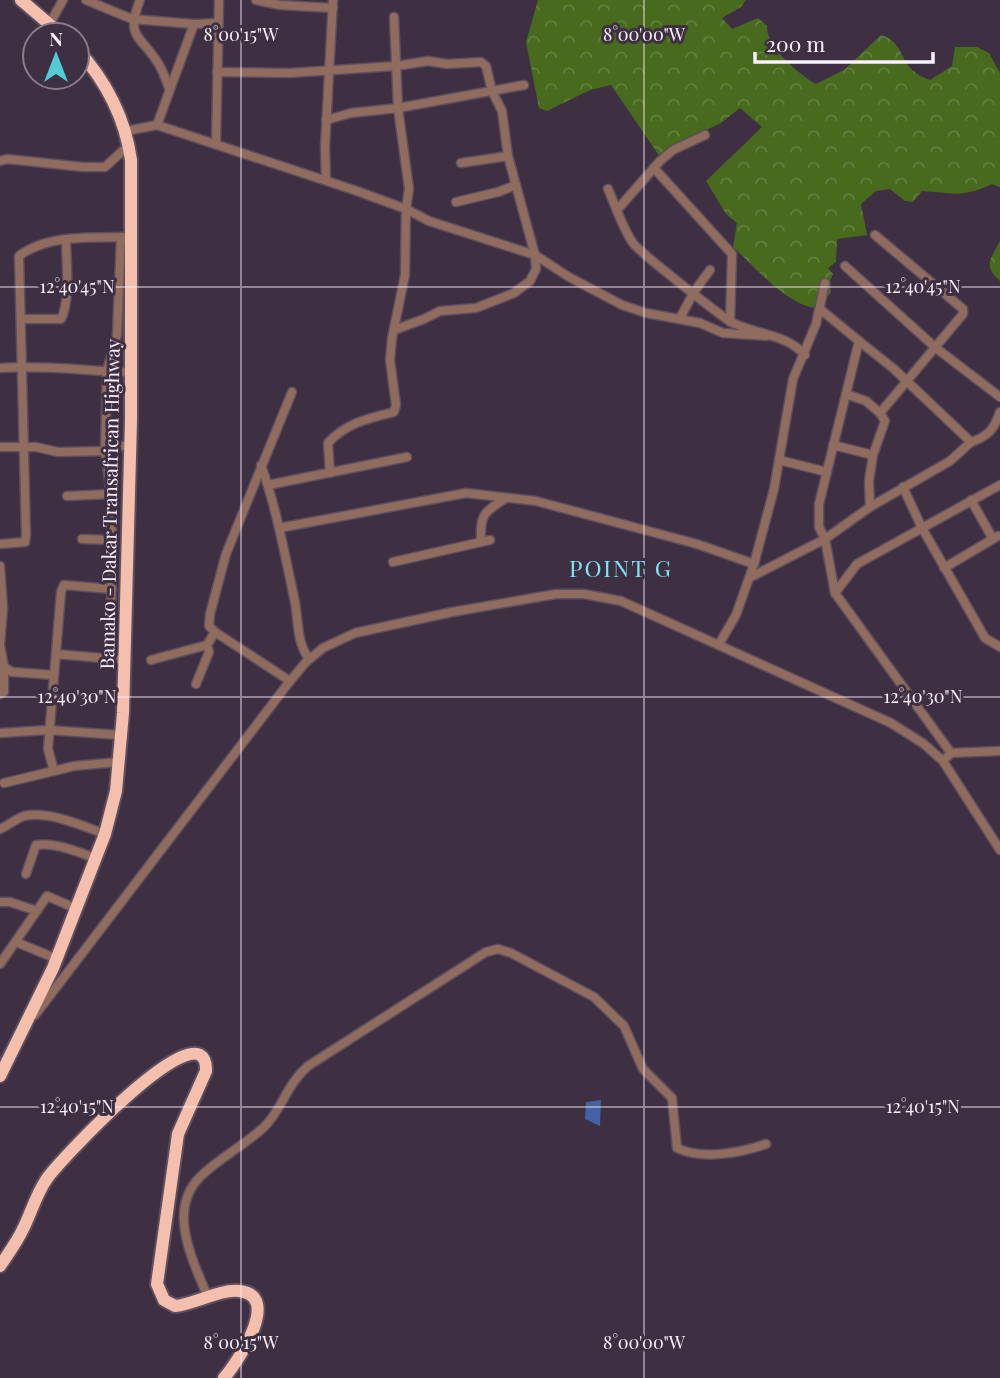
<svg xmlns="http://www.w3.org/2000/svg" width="1000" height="1378" font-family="'Playfair Display',serif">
<defs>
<pattern id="forest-crowns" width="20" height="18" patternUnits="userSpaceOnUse" patternTransform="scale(1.75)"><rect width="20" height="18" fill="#476a1d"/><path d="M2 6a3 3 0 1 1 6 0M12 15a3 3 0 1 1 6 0" fill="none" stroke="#62803f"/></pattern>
</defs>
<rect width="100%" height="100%" fill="#3f2f42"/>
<g fill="url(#forest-crowns)">
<path d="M538,0H746L741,7L722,18L732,29L758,18L767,26C766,47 799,74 816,84L844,70L881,35C903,41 900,62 915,72C919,76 925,78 930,80L952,66L955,47H977L989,53L1000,73V187L992,184C963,198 953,193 922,191L913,202L905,201L890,189L876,191L861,204L867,235L837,239L836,262L828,268L833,274L830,281L831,293L820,303L818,308C789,307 755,267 733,247L737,223L726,214L706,181L762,127L740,108L721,123L670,147L660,157L611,85L590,90L547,111L539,108L526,42Z"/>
<path d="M1000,241V281C983,266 990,260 1000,241Z"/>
</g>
<path fill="#4562a4" d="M601,1100L600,1126L585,1119L586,1102Z"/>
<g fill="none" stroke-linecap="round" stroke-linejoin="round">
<g stroke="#5d4e60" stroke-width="11">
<g id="minor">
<path d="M86,0L132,19L194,24L218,23"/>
<path d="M140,0C125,38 140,34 158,63C163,71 166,80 169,88"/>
<path d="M256,0L280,5L333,8"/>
<path d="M50,23L63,0"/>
<path d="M217,72L289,73L396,66L428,61L447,64L481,62L486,66L492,91L502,111L508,156L535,255L536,269L530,281L514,293L476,308L440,311L424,319L394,330"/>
<path d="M326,120L351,113L398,108L524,85"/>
<path d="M157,125L194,24"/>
<path d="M126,131L157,125L354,190L406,209L429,221L535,255L569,277L622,305L646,313L700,323L723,333L766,336"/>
<path d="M216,144L219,0"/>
<path d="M0,161L7,159L83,167H105L129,145"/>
<path d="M461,163L508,156"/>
<path d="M654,168L732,254L730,322"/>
<path d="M326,180L325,147L333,0"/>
<path d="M608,189C616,207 622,227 633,243C637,250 724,319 733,323C758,335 786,334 805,355"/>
<path d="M456,202L498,192L516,185"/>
<path d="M617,210L660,161L673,150L705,135"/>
<path d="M845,266L936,348L1000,397"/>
<path d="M820,309L859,341"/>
<path d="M680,318L694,292L710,270"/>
<path d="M21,319H61C71,300 66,260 66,239"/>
<path d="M0,368C44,365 87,371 131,372"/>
<path d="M846,394L866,401L880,413L963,314V309L875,235"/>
<path d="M971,442C989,436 994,429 1000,412"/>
<path d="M833,445L873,455"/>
<path d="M106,446H130"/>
<path d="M0,447H36L58,452L105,451"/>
<path d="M779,460L827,472"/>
<path d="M261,465C277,510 285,556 295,602C299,624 296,640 309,659"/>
<path d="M330,473L328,443C346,423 369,418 394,412L396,405L390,360L392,338L405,275L406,209L409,189L398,108L394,17"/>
<path d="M268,485L407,457"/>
<path d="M903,487L922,528L985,638L1000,647"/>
<path d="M67,496L111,494"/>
<path d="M971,500L993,539"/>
<path d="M870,507L869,481L873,455L885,421L880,413"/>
<path d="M279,528L466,493L536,501L697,544L754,564"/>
<path d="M82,539L112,540"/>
<path d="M481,542C480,514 483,513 506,498"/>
<path d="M0,544L25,542L26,535L19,256C49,233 97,238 133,237"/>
<path d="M393,562L490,540"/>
<path d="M0,566L3,608L0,645L4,667L12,672L54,675"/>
<path d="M944,568L998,536"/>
<path d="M749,578L825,539L870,507L950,461L971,442L894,369L859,341L819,504V527L825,539L835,593L951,753"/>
<path d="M112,589L64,585L61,592L48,749L54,771L74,766L118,762"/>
<path d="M835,593L857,564L1000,485"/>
<path d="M719,644L736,615L754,564L774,489L793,379L816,324L825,283"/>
<path d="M56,654L124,660"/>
<path d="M108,657L111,617L112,540L111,494L105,451L107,371L117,335L121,237"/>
<path d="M151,660L207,645"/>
<path d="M290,681L215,632L209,626L210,614L226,554L292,392"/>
<path d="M196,684L209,652L207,645L215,632"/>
<path d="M0,694L4,692V667"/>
<path d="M0,733L48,730L120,735"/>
<path d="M947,757L951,753L1000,751"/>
<path d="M4,783L54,771"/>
<path d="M0,829C8,826 17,818 24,816C47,810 83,826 105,834"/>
<path d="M26,874L36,845C55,842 77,852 95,858"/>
<path d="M0,902H10L37,911"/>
<path d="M16,942L57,959"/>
<path d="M0,964L47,896L77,909"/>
<path d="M35,1015L290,681L306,662L323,648L355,633L452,612L556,594H584L621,601L891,723L924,744L943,761L1000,850"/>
<path d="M208,1298C194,1262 166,1211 200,1177C219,1158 245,1145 264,1127C282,1110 286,1085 308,1066L486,952L498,949L511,953L594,997L624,1026L643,1069L672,1098L677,1148C702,1160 740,1153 766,1144"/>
</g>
</g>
<g stroke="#5d4e60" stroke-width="16">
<g id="highway">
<path d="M21,0L62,35"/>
<path d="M0,1076L53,968L105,834L116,791L123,713L131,420V160C125,117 106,81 77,49"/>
<path d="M0,1266C8,1254 17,1242 23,1229C31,1213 36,1195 46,1180C56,1164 208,1001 206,1071L178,1134L157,1284L164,1300L175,1306C195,1304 220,1289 239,1291C283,1295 237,1363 224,1378"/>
</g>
</g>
<use href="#minor" stroke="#906c5f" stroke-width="8"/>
<use href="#highway" stroke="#f4bfac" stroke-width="12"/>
</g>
<path fill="none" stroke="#fbf0fd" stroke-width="2" stroke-opacity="0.45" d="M241,0V1378M644,0V1378M0,287H1000M0,697H1000M0,1107H1000"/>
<g text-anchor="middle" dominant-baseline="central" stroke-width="6" stroke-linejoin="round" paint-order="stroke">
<g font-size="19" fill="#fbf0fd" stroke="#3f2f42">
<text transform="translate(109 504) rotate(-89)">Bamako - Dakar Transafrican Highway</text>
</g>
<g font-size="23" letter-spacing="2" fill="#7be6f1" stroke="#3f2f42">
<text x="621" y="567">POINT G</text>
</g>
</g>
<g font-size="18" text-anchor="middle" fill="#fbf0fd" stroke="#3f2f42" stroke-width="6" stroke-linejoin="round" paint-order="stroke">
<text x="241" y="41">8°00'15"W</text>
<text x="644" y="41">8°00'00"W</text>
<text x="77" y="293">12°40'45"N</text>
<text x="923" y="293">12°40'45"N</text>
<text x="77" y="703">12°40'30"N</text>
<text x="923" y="703">12°40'30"N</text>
<text x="77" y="1113">12°40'15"N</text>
<text x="923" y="1113">12°40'15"N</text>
<text x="241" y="1349">8°00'15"W</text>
<text x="644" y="1349">8°00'00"W</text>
</g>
<g transform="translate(56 56)"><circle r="33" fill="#3f2f42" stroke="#8a7c8d" stroke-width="2"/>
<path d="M0-5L12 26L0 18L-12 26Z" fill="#52cbd7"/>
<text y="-10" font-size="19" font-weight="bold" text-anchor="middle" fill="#fbf0fd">N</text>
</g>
<path d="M755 52v10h178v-10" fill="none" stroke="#fbf0fd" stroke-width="3.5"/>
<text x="766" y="52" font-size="21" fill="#fbf0fd" stroke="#3f2f42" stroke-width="5" paint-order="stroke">200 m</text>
</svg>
